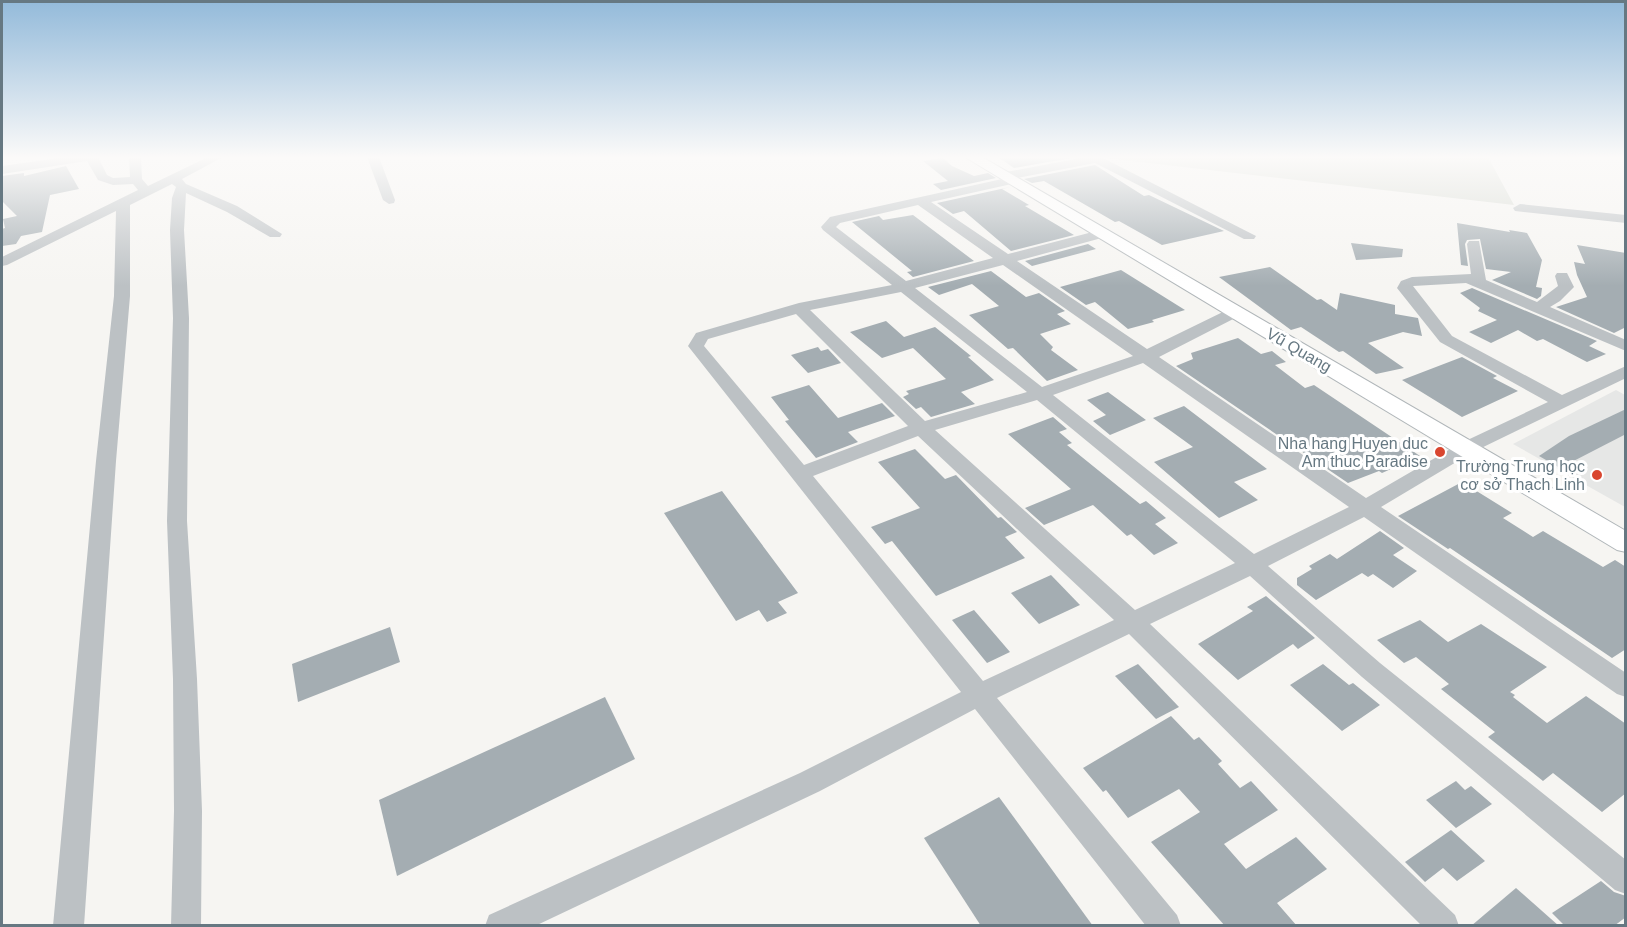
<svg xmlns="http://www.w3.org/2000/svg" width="1627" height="927" font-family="Helvetica,sans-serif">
<rect width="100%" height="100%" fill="#f6f5f2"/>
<path fill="#e6e7e6" d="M1616,390L1625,395V507L1513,444Z"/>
<path fill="#d6dad2" d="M1095,157H1488L1514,205L1097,157Z"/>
<g fill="#a4adb2">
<path d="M998,157H1076L1014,168Z"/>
<path d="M943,158L952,166L974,176L988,173L996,178L941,190L933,184L948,181L923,161Z"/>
<path d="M1095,165L1144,196L1149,195L1224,231L1162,245L1119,221L1115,222L1044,181L1032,183L1024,179Z"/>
<path d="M66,166L79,189L50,195L42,232L21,236L16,244L2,246V229L5,228L3,219L17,216L2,201V176L24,173V176Z"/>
<path d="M1010,187L1002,189L1029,205L1025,206L1074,235L1011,251L964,211L953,214L937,203Z"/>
<path d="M913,215L974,261L913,277L907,272L912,271L852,222L879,216L883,220Z"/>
<path d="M1457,223L1510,232L1509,230L1527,233L1542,260L1536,287L1542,288L1541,296L1537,299L1492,280L1511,272L1486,269L1480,239L1467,240L1465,244L1468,266L1461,265Z"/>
<path d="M1351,243L1403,249L1402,257L1356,260Z"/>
<path d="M1088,244L1096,249L1032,266L1025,261Z"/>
<path d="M1577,245L1626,253V327L1614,333L1556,307L1587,297L1577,275L1574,262L1585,264Z"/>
<path d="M1270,267L1317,300L1321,299L1337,310L1340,293L1395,305V314L1418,318L1422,336L1403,332L1368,343L1404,368L1376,374L1343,351L1339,352L1301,327L1291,330L1219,277Z"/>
<path d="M1121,270L1185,310L1152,320L1154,322L1128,329L1095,302L1086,305L1060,287Z"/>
<path d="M991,271L1026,297L1039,293L1065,311L1057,314L1071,324L1040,334L1053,347L1051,350L1078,370L1047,381L1013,348L1008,349L969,315L999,306L972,284L939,295L928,287Z"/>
<path d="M1472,288L1597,341L1589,346L1606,354L1587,362L1543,339L1537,341L1518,330L1491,343L1469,332L1497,320L1478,311L1480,308L1460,293Z"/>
<path d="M886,321L904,337L935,327L971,356L968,357L994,380L961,392L975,404L931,417L921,407L916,409L903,397L909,394L906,391L946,379L913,348L882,358L850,332Z"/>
<path d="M1238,338L1261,354L1272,351L1286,362L1275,365L1305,388L1314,385L1420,456L1382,473L1379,471L1348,483L1176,366L1193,359L1191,353Z"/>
<path d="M818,347L821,351L828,349L841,363L808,373L791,355Z"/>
<path d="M1462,357L1497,376L1493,378L1518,391L1462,417L1402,380Z"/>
<path d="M809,385L838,418L882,403L895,416L848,432L858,442L816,458L785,421L789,420L771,397Z"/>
<path d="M1108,392L1146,420L1110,435L1093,421L1106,415L1087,400Z"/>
<path d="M1184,406L1267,469L1234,482L1258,500L1219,518L1154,462L1193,447L1153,418Z"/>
<path d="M1626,409V434L1560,468L1539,456L1569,436Z"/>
<path d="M1053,417L1067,429L1059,432L1072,443L1067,445L1140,504L1146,501L1166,518L1155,524L1178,543L1154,555L1131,534L1127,536L1093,505L1044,525L1025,508L1071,489L1008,434Z"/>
<path d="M915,449L945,479L956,475L998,518L1001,517L1017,532L1005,537L1025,558L936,596L892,541L885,544L871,527L920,508L878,462Z"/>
<path d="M1462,482L1512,513L1503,518L1533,537L1543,531L1603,567L1615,560L1626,567V649L1612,658L1450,548L1448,549L1398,516Z"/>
<path d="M722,491L798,593L778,602L787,613L767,622L759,610L736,621L664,513Z"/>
<path d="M1380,531L1404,548L1393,555L1417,571L1393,588L1373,574L1368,577L1362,573L1316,600L1297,585V578L1312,569L1309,566L1330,554L1337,559Z"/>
<path d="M1051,575L1080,605L1039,624L1011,593Z"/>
<path d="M1266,596L1315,638L1298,649L1293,644L1238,680L1198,644L1253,611L1247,607Z"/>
<path d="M974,610L1010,652L987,663L952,620Z"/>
<path d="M1420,620L1448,642L1481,624L1547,667L1510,692L1515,695L1513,697L1547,723L1586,696L1626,724V793L1602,812L1553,773L1543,781L1488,737L1495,732L1441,689L1449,684L1416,657L1404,663L1377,640Z"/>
<path d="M390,627L400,662L298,702L292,664Z"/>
<path d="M1138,664L1179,707L1156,719L1115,676Z"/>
<path d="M1323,664L1349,685L1353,683L1380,705L1342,731L1290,685Z"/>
<path d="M605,697L635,759L397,876L379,800Z"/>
<path d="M1171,716L1194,740L1199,737L1222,761L1218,764L1240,788L1251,781L1278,810L1224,844L1246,869L1296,837L1327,869L1277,903L1297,926H1225L1151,842L1200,812L1179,789L1128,818L1106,790L1103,792L1083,768Z"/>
<path d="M1456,781L1465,790L1471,786L1492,804L1456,828L1426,800Z"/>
<path d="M999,797L1093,926H981L924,838Z"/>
<path d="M1451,830L1485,861L1457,881L1443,868L1425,882L1405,862Z"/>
<path d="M1601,881L1614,892L1626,896V917L1614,926H1565L1552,913Z"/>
<path d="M1516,888L1559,926H1471Z"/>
</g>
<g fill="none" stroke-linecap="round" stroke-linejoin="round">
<g stroke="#b0b6b9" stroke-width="2">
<path id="major" d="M965,157H982L1626,531V552L1617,550Z"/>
</g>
<g fill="#bcc1c4" fill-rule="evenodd">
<path d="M66,157H98L107,175L113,178L130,177L129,157H141L142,179L148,186L208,157H223L182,179L186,184L237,206L282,234L280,237H270L227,212L186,193L184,230L189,318L187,521L197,679L202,811L201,926H171L174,811L173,679L167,521L173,318L170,230L172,198L176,187L172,184L130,205V296L116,461L84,926H53L96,461L114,296L116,211L7,265L2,266V257L138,190L133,184L113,185L98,180L87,161L2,174V166Z"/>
<path d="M367,157H379L395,200L394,203L389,204L383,200Z"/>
<path d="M1086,157H1101L1256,236L1254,239H1244L1095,163L1017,178L1016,183L931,202L1008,254L1104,229L1109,230L1111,233L1109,236L1017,261L1147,349L1229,309H1241L1243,312L1241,315L1159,357L1366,498L1459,444L1548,402L1440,342L1397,288L1401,281L1412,277L1471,274L1467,244L1469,241H1479L1486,280L1537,302L1558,286L1555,276L1557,273H1567L1574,287L1560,301L1550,307L1626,340V351L1466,283L1413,286L1452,336L1562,395L1626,366V378L1473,452L1381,507L1626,673V697L1617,694L1364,517L1268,566L1380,663L1626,860V894L1615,890L1362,677L1250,576L1150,624L1455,915L1459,926H1422L1129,634L997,698L1177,915L1181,926H1146L975,709L820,791L535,926H485L489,915L800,773L961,692L688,346L696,333L799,303L892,285L823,230L821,227L830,217L1002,179V173L1006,172ZM918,205L993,258L906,281L836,227L840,223ZM1003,265L1133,356L1042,387L915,288ZM901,292L1027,392L925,421L810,310ZM796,314L908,426L804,465L704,346L708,339ZM1143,363L1349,507L1254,554L1053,395ZM1037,400L1235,563L1135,610L935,430ZM918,436L1114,620L983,681L813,476Z"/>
<path d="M1520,204L1626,215V223L1515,211L1513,208Z"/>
</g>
<use href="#major" fill="#fff" fill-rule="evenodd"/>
</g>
<linearGradient id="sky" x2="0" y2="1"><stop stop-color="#93bada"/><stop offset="0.55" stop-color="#fbfaf9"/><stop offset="1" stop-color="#fbfaf9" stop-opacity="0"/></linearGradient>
<rect width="1627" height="286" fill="url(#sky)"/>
<g fill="#d9462f" stroke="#fff" stroke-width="2">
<circle cx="1440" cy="452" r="6"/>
<circle cx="1597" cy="475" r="6"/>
</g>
<g text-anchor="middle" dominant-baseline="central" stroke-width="6" stroke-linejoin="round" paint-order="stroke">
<g font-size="16" fill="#667882" stroke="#fff">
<text transform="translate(1299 350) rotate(30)">Vũ Quang</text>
</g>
<g font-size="16" fill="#667882" stroke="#fff" text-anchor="end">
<text x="1428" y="443">Nha hang Huyen duc<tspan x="1428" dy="18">Am thuc Paradise</tspan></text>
<text x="1585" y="466">Trường Trung học<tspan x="1585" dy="18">cơ sở Thạch Linh</tspan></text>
</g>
</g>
<rect width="1627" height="927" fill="none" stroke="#667882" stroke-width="6"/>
</svg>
